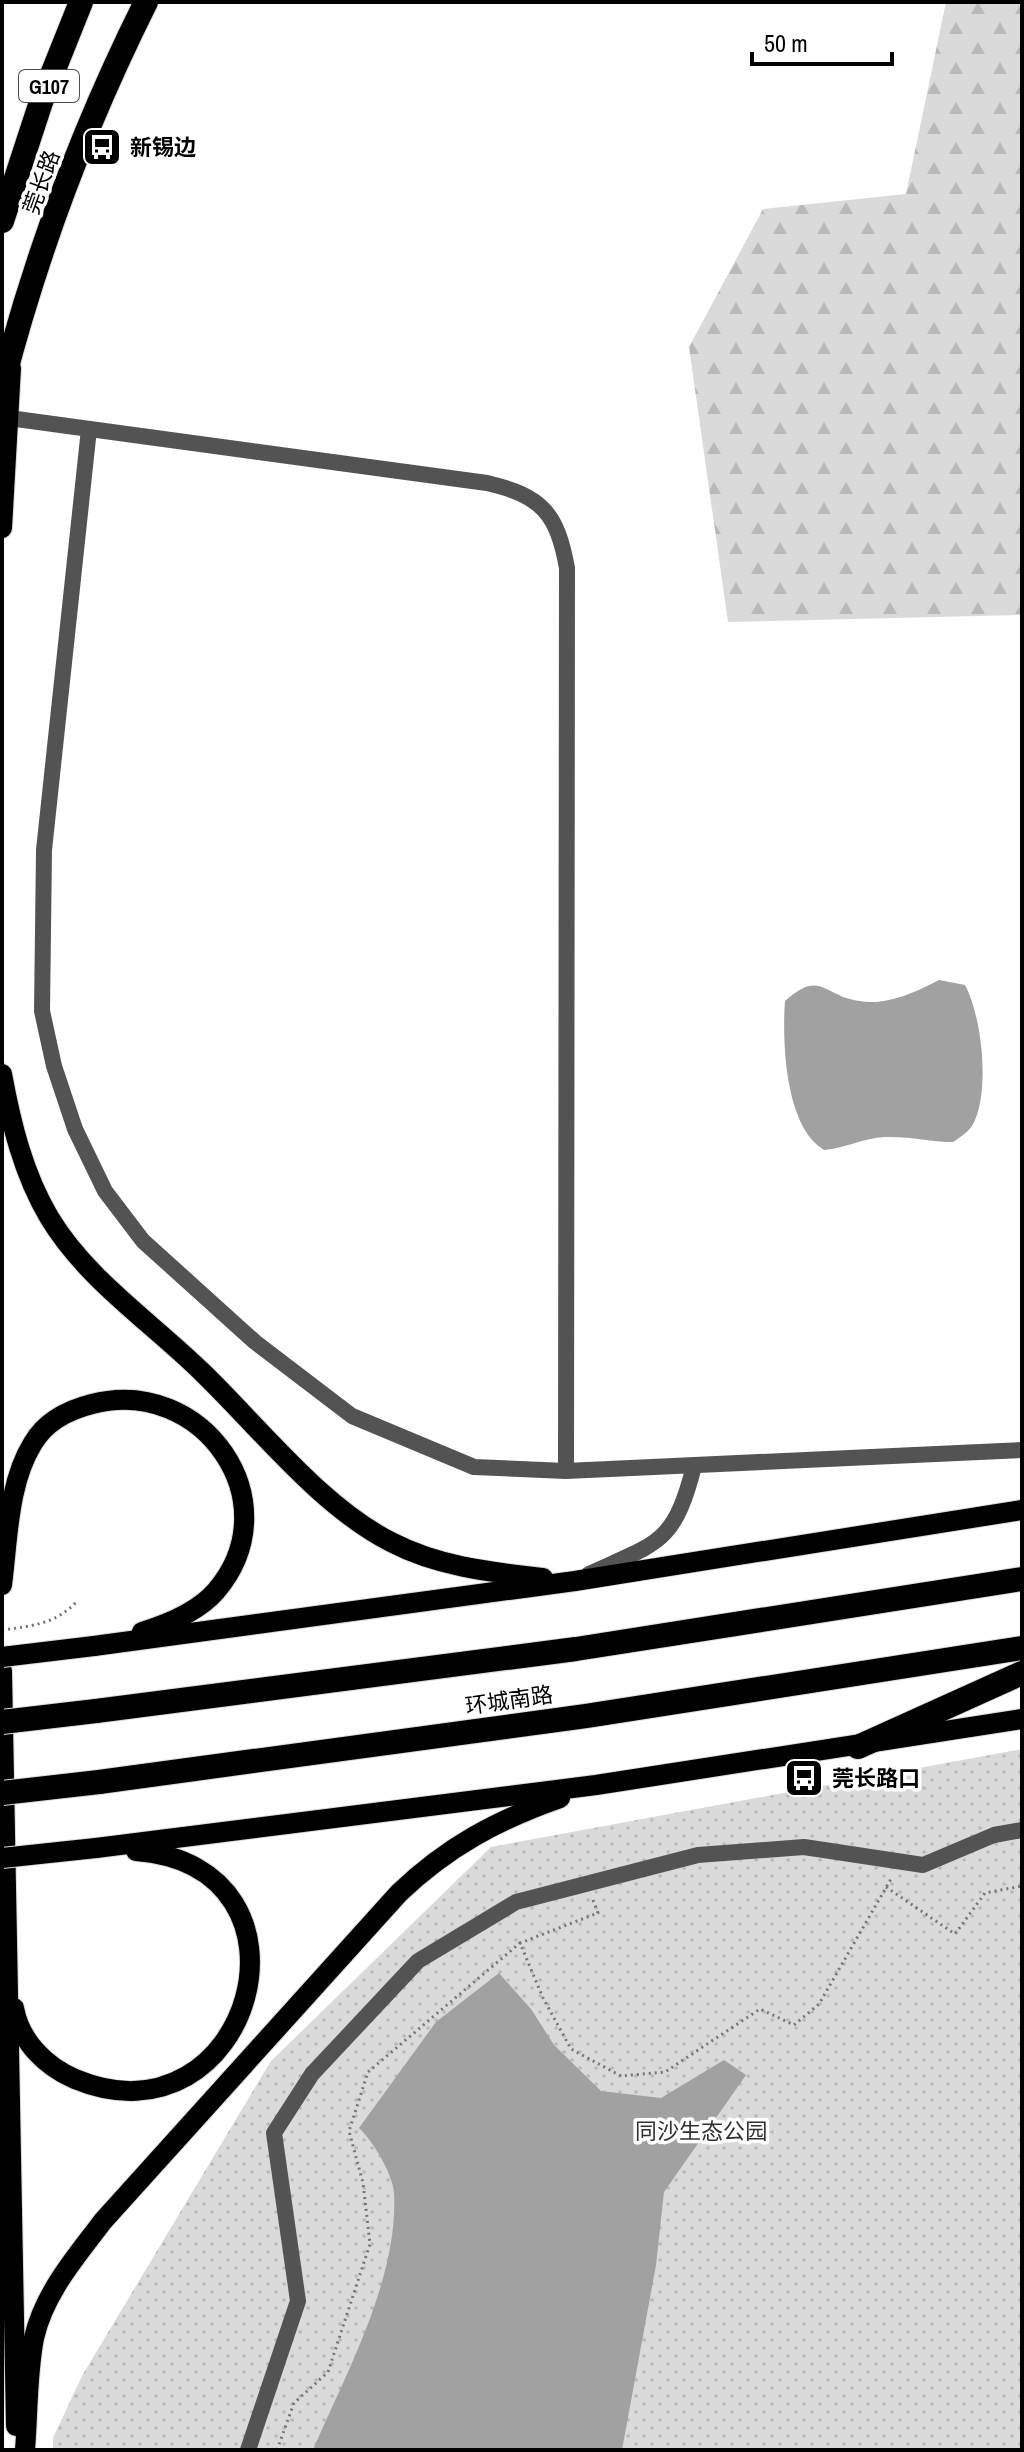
<svg xmlns="http://www.w3.org/2000/svg" width="1024" height="2452" font-family="'Archivo Narrow','Noto Sans SC',sans-serif">
<defs>
<pattern id="grass-dots" width="8" height="8" patternUnits="userSpaceOnUse" patternTransform="scale(2)"><rect width="8" height="8" fill="#dadada"/><path d="M2 2h.1M6 6h.1" fill="none" stroke="#b9b9b9" stroke-width="1.8" stroke-linecap="round"/></pattern>
<pattern id="forest-firs" width="22" height="20" patternUnits="userSpaceOnUse" patternTransform="scale(2)"><rect width="22" height="20" fill="#dadada"/><path d="M5 1l3.5 6h-7zM16 11l3.5 6h-7z" fill="#b9b9b9"/></pattern>
</defs>
<rect width="100%" height="100%" fill="#fff"/>
<path fill="url(#grass-dots)" d="M1022,1749V2450H53V2438L82,2376L271,2061L491,1847Z"/>
<path fill="url(#forest-firs)" d="M946,2H1022V615L728,622L689,347L763,209L906,194Z"/>
<g fill="#a1a1a1">
<path d="M939,980L965,985C982,1017 991,1093 972,1126C968,1132 959,1138 953,1142C930,1142 909,1136 885,1137C863,1138 846,1148 824,1150C785,1127 782,1042 785,1001C821,969 823,996 859,1001C886,1006 916,992 939,980Z"/>
<path d="M499,1973L531,2009L554,2045L601,2091L661,2098L724,2060L746,2075L664,2192L656,2265L622,2450H313C346,2373 399,2278 394,2192C392,2173 373,2141 359,2128L436,2022Z"/>
</g>
<g fill="none" stroke-linecap="round" stroke-linejoin="round">
<g stroke="#dbdbdb" stroke-width="22">
<g id="primary">
<path d="M2,528L11,368"/>
<path d="M2,1074C11,1123 23,1173 49,1217C86,1279 151,1322 202,1372C259,1427 320,1506 391,1542C439,1567 491,1572 543,1578"/>
<path d="M2,1585C8,1538 8,1483 33,1443C46,1421 68,1410 92,1404C202,1375 292,1502 216,1591C198,1612 168,1624 142,1632"/>
<path d="M94,1646L575,1581L1022,1510"/>
<path d="M2,1671L16,2426"/>
<path d="M96,1848L596,1785L1022,1719"/>
<path d="M14,2008C20,2041 45,2066 75,2079C251,2152 332,1866 136,1851"/>
<path d="M25,2450C28,2414 27,2374 34,2338C44,2293 76,2257 103,2221L399,1893C447,1847 497,1820 560,1798"/>
</g>
</g>
<g stroke="#dbdbdb" stroke-width="26">
<g id="highway">
<path d="M2,221L41,102L81,2"/>
<path d="M2,386C36,254 85,124 146,2"/>
<path d="M96,1711L576,1649L1022,1579"/>
<path d="M858,1747L1022,1673"/>
<path d="M99,1782L586,1716L1022,1648"/>
</g>
</g>
<g stroke="#757575" stroke-width="3" stroke-dasharray="2 4" stroke-linecap="butt">
<path d="M886,1887L955,1934L985,1893L1022,1886"/>
<path d="M593,1900L598,1913L520,1943L543,1998L571,2049L621,2076L665,2072L760,2009L794,2025L819,2004L891,1879"/>
<path d="M277,2450L294,2403L328,2372L370,2244L363,2183L349,2131L368,2072L520,1943"/>
</g>
<g stroke="#535353" stroke-width="16">
<path d="M9,418L487,483C542,496 557,513 567,568L566,1471"/>
<path d="M89,429L44,850L42,1011L54,1066L75,1129L105,1191L143,1241L255,1342L352,1416L474,1467L566,1471L1022,1450"/>
<path d="M589,1574C659,1542 674,1544 694,1466"/>
<path d="M248,2450L298,2301L274,2133L312,2074L418,1961L516,1902L698,1855L804,1847L923,1865L994,1835L1022,1830"/>
</g>
<use href="#primary" stroke="#000" stroke-width="20"/>
<use href="#highway" stroke="#000" stroke-width="24"/>
<g stroke="#dbdbdb" stroke-width="22" stroke-linecap="butt">
<g id="primary-bridge">
<path d="M2,1657L94,1646"/>
<path d="M2,1858L96,1848"/>
</g>
</g>
<g stroke="#dbdbdb" stroke-width="26" stroke-linecap="butt">
<g id="highway-bridge">
<path d="M2,1722L96,1711"/>
<path d="M2,1793L99,1782"/>
</g>
</g>
<path stroke="#757575" stroke-width="3" stroke-dasharray="2 4" stroke-linecap="butt" d="M2,1630C32,1626 57,1624 78,1600"/>
<use href="#primary-bridge" stroke="#000" stroke-width="20"/>
<use href="#highway-bridge" stroke="#000" stroke-width="24"/>
</g>
<defs>
<g id="bus-square" transform="scale(2)"><rect x="-9" y="-9" width="18" height="18" rx="4" fill="#000" stroke="#fff"/><path d="M-5-6H5V4H4V6H2V4H-2V6H-4V4H-5ZM-3.5-4V0h7V-4ZM-3.5 1.2v1.5H-2V1.2ZM2 1.2v1.5H3.5V1.2Z" fill="#fff"/></g>
</defs>
<g fill-rule="evenodd">
<use href="#bus-square" x="102" y="147"/>
<use href="#bus-square" x="804" y="1778"/>
</g>
<g text-anchor="middle" dominant-baseline="central" stroke-width="7" stroke-linejoin="round" paint-order="stroke">
<rect fill="#fff" stroke="#4c4c4c" stroke-width="2" x="19" y="70" width="60" height="32" rx="6"/>
<g font-size="20" font-weight="bold" fill="#000">
<text x="49" y="86">G107</text>
</g>
<g font-size="22" font-weight="bold" fill="#000" stroke="#fff" text-anchor="start">
<text x="130" y="147">新锡边</text>
<text x="832" y="1778">莞长路口</text>
</g>
<g font-size="22" fill="#000" stroke="#fff">
<text transform="translate(41 182) rotate(-70)">莞长路</text>
<text transform="translate(509 1700) rotate(-8)">环城南路</text>
</g>
<g font-size="22" fill="#313131" stroke="#fff">
<text x="701" y="2131">同沙生态公园</text>
</g>
</g>
<rect width="1024" height="2452" fill="none" stroke="#000000" stroke-width="8"/>
<path d="M752 52v12h140v-12" fill="none" stroke="#000000" stroke-width="4"/>
<text x="764" y="52" font-size="24" fill="#000000" stroke="#ffffff" stroke-width="6" paint-order="stroke">50 m</text>
</svg>
